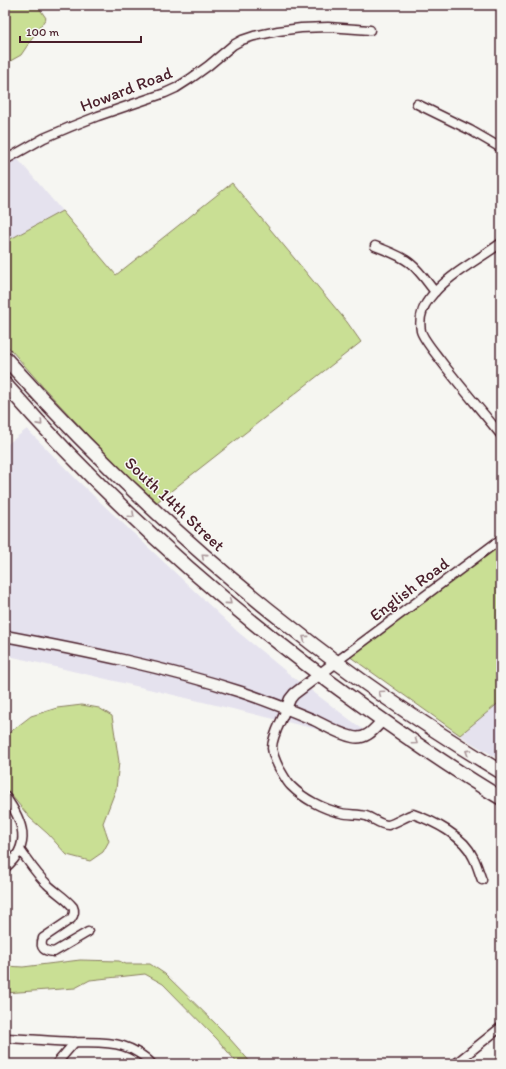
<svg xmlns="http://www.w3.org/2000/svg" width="506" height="1069" font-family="Itim,sans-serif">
<rect width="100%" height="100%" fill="#f6f6f2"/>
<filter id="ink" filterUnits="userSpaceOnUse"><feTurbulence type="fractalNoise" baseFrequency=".025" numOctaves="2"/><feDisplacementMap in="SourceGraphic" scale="8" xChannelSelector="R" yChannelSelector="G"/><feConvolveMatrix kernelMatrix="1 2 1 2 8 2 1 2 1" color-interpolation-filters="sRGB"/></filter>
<g filter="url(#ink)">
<g fill="#e5e2ee">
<path d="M5,144L62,211L5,242Z"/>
<path d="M27,429L78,481L238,632L300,683L291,691L284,703L5,631V446Z"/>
<path d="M5,640L80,655L160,673L241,696L285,713L329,732L5,655Z"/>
<path d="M308,688L365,731L359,733H354L342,728L292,706L298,697Z"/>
<path d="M501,701V760L470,742L460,735Z"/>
</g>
<g fill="#c9df94" stroke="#8a7f60">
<path d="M5,5H37L46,18L21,55L5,64Z"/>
<path d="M232,183L347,322L361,342L157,502L114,463L43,387L5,343V242L62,211L116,275Z"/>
<path d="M501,539V701L460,735L349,656Z"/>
<path d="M82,705L99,708L112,716L119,762L116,789L103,823L109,841L103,852L90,861L67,855L48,834L30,818L7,790L5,785V736L31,716L57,708Z"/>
<path d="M80,960L119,961L126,964H150L165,974L222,1030L252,1064H238L217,1039L163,984L145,974L90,980L75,988L5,993V966L23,967Z"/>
</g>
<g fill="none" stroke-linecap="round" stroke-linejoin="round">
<g stroke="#4a1f2b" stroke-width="11">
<g id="minor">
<path d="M417,104L470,130L501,148"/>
<path d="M5,160L44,138L70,127L98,116L165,93L176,88L190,79L208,66L233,45L242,40L254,36L278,31L301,28L328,27L370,30"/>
<path d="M501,243C477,261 447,275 429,299C422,308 419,320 421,331C423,339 436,354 441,361C460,386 481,410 501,435"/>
<path d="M375,246C387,251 400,255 410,263C420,271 427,282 435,292"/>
<path d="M336,662L501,539"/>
<path d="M286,709C282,720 272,736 272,748C273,756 276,762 279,768C283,774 286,781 291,786C304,799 323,809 341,813C349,815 358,814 366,816C373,818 380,825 388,825C393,824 407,816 413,814C433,821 464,836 473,857C477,864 479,873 482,880"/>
<path d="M5,796C23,821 33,845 5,868"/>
<path d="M20,850C29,862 36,874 47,884C55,892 66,898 73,907C75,911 74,915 71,919L43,938C39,949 45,951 54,952L88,932"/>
<path d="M5,1038C28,1039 51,1041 73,1042C90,1043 107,1041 123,1046C133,1049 145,1056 152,1064"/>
<path d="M56,1064L75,1042"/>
<path d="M455,1064L501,1027"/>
</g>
</g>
<g stroke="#4a1f2b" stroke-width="13">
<g id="tertiary">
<path d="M5,636C84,651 164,667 241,692C265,700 290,710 314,720C326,726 339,734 353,737C367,740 374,729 383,720"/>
<path d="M286,709L290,699L294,694L336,662"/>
</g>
</g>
<g stroke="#4a1f2b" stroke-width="16">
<g id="trunk">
<path d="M5,358C93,456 188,547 292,628C358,681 429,728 501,772"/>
<path d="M5,384C110,504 230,611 360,704C406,737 452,769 501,798"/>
</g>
</g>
<use href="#minor" stroke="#f6f6f2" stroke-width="8"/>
<use href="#tertiary" stroke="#f6f6f2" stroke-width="10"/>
<use href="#trunk" stroke="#f6f6f2" stroke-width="13"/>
</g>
<defs><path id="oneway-chevron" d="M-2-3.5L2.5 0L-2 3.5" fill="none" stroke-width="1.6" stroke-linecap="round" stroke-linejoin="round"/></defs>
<g stroke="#a99598">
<use href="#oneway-chevron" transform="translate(40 423) rotate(48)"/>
<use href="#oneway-chevron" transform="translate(132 515) rotate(43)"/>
<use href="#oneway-chevron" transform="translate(204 556) rotate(-139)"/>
<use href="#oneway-chevron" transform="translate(229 602) rotate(40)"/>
<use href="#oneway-chevron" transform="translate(305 638) rotate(-143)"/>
<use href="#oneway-chevron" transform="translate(381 693) rotate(-145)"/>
<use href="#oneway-chevron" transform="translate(415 742) rotate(35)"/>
<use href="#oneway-chevron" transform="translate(468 752) rotate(-148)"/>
</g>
</g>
<g text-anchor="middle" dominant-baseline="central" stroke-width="3" stroke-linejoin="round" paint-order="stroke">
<g font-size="17" fill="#4a1f2b" stroke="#f6f6f2">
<text transform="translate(126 89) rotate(-21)">Howard Road</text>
<text transform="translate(175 504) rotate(43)">South 14th Street</text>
<text transform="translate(409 589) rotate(-37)">English Road</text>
</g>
</g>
<rect width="506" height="1069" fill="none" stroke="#f6f6f2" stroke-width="20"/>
<rect x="10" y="10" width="486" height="1049" fill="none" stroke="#4a1f2b" stroke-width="1.5" filter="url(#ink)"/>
<path d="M20 36v6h121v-6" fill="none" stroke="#4a1f2b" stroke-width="2"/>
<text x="26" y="36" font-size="12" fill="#4a1f2b" stroke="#f6f6f2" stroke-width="3" paint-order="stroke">100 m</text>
</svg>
